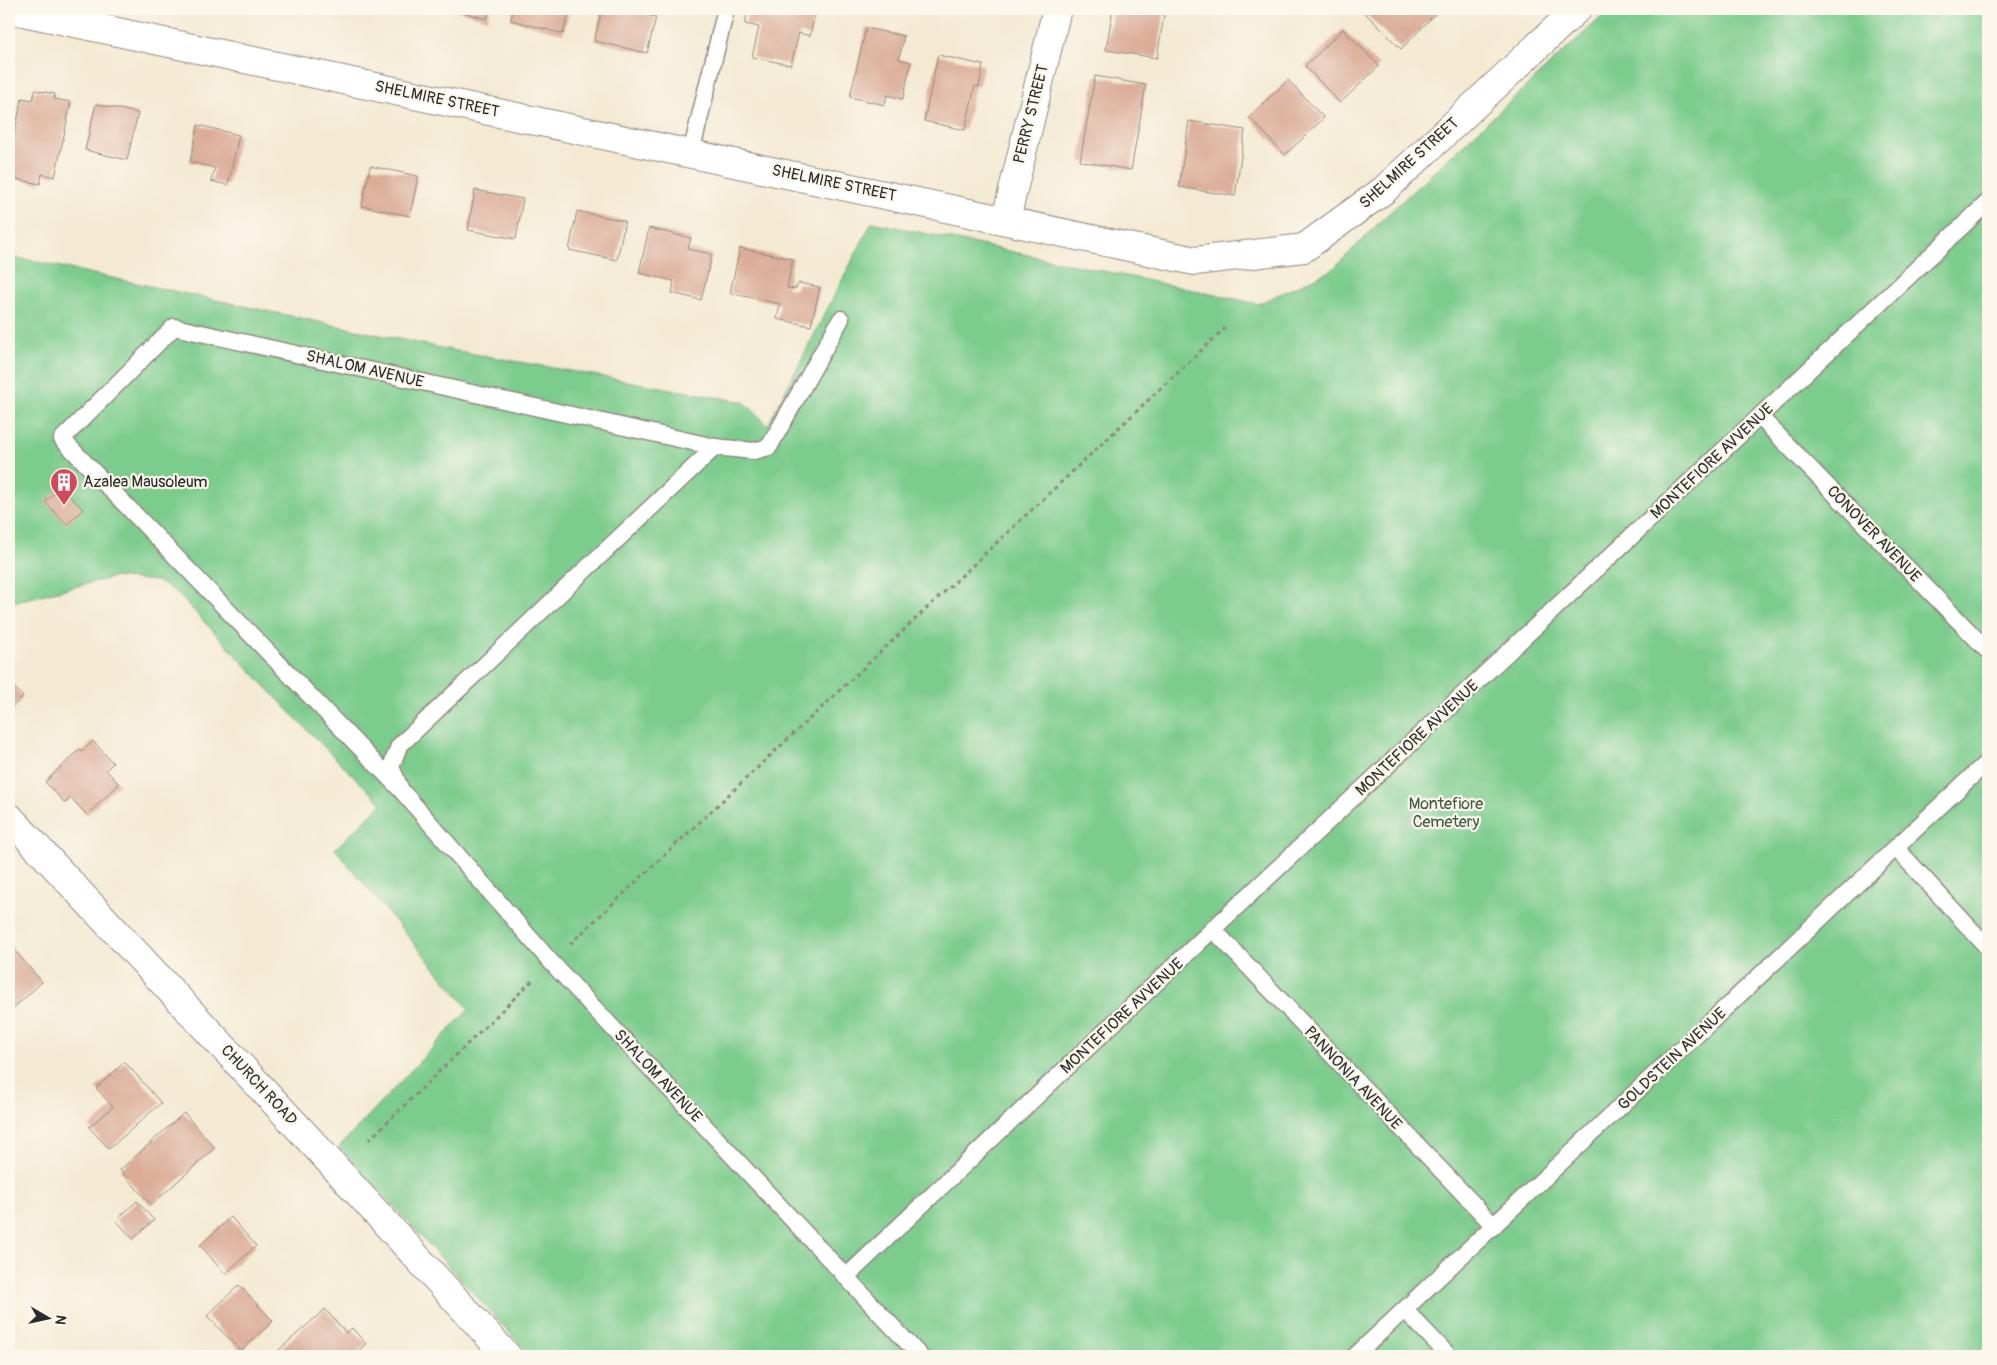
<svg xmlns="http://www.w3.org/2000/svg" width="1997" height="1365" font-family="Pangolin,sans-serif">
<rect width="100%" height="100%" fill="#fbf7ec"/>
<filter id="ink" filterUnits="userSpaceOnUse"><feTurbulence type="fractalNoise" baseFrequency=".02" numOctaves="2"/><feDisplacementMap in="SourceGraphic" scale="10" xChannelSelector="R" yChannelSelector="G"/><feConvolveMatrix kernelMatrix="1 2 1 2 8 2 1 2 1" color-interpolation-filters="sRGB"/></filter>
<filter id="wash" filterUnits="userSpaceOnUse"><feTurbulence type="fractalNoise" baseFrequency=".0096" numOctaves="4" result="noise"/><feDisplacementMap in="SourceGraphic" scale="20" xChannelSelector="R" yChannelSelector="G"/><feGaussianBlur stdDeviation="1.12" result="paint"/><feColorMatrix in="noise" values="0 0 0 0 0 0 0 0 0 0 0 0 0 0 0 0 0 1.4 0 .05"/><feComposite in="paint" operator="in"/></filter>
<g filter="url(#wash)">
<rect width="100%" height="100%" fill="#f4ead3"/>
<path fill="#7ccc8d" stroke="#547c5c" d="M1610,9H1988V1356H531L339,1147L469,1009L335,849L382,804L307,730L176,592L157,581L114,577L9,603V256L441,348L744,402L768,425L872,222L1258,304L1332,270L1386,216Z"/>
<g id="blocks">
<g fill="#dbad99">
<path d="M451,9H490L487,19Z"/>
<path d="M513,9H570L563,34L511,20Z"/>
<path d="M602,9H644L643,14L656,17L647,53L594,41Z"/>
<path d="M748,9H816L810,36L799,33L791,65L752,57L759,27L745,24Z"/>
<path d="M1113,9H1165L1157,58L1106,50Z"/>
<path d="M1361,9H1435L1438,11L1401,49Z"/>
<path d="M866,28L904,36L899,59L911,62L903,99L887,95L885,105L850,97Z"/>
<path d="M1343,29L1379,66L1340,103L1305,66Z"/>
<path d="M938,55L983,65L979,87L975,86L965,130L924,121Z"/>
<path d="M1095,76L1146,85L1131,170L1080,161Z"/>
<path d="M1288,80L1324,118L1285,155L1249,117Z"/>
<path d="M35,90L55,94L54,99L71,102L55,177L42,174L40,184L11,178L13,171L9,170V158L22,98L33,100Z"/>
<path d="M96,104L138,113L127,160L85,150Z"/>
<path d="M1189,121L1245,130L1235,196L1179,187Z"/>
<path d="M198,125L239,135L228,185L211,181L215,168L190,162Z"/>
<path d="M370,166L418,176L410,216L362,206Z"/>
<path d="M475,190L523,199L516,239L468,230Z"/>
<path d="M577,211L625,221L617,260L569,250Z"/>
<path d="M649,228L691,238L688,249L712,254L701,300L672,293L674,281L639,273Z"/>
<path d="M740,248L793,259L787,288L795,289L799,283L820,287L811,326L777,319L780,304L730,293Z"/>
<path d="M60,487L83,509L67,525L45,502Z"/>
<path d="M9,682L23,697L9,710Z"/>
<path d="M93,741L113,763L106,770L119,784L87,815L71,798L65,803L45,782L80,749L82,752Z"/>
<path d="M9,944L42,982L9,1012Z"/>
<path d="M125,1062L161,1103L109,1149L89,1127L113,1107L96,1088Z"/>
<path d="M184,1113L215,1148L151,1205L120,1170Z"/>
<path d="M137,1201L154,1220L133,1239L116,1220Z"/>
<path d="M231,1217L256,1246L225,1274L200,1245Z"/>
<path d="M239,1285L273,1321L241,1351L207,1316Z"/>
<path d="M325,1309L346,1333L352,1328L366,1344L352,1356H285L279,1350Z"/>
</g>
</g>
</g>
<g filter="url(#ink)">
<use href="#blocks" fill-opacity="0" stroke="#908a7f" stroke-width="1"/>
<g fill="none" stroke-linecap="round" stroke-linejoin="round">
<g stroke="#908a7f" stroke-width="19">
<g id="service">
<path d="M691,153L726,9"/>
<path d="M1760,417L1988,651"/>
<path d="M715,447L754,451L769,447L841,319"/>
<path d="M401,790L391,767L399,746L715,447L174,327L62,439L401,790L551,962L920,1356"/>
<path d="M1896,848L1988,948"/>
<path d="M1213,929L1494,1226"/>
<path d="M847,1276L1213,929L1988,202"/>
<path d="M1405,1310L1449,1356"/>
<path d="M1355,1356L1988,761"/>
</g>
</g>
<g stroke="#908a7f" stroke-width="30">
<g id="minor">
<path d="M9,9L1195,261L1304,248L1384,190L1577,9"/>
<path d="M1006,219L1057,9"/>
</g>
</g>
<g stroke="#908a7f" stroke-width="30">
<path id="tertiary" d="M9,817L320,1151L507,1356"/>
</g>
<g stroke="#908a7f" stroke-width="3" stroke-dasharray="4 4" stroke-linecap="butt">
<path d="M570,944L1225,328"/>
<path d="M369,1140L533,980"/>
</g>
<use href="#service" stroke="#fff" stroke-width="16"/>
<use href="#minor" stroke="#fff" stroke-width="28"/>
<use href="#tertiary" stroke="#fff" stroke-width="28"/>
</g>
</g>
<defs>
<g id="building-pin" transform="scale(1.4375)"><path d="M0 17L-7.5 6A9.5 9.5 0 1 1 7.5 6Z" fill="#d1495b" stroke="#fbf7ec"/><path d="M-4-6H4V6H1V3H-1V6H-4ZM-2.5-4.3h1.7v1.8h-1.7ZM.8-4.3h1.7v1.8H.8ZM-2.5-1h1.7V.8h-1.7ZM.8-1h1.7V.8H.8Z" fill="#fff"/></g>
</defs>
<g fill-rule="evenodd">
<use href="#building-pin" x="64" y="482"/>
</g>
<g text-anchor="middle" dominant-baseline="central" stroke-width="4.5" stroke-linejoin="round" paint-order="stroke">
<g font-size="16" fill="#2b2b2b" stroke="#fbf7ec">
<text transform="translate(437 99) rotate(12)">SHELMIRE STREET</text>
<text transform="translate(1031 114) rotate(-76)">PERRY STREET</text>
<text transform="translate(1409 163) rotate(-42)">SHELMIRE STREET</text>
<text transform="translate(834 183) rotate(12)">SHELMIRE STREET</text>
<text transform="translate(365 369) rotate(13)">SHALOM AVENUE</text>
<text transform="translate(1712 461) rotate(-43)">MONTEFIORE AVVENUE</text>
<text transform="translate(1874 534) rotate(46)">CONOVER AVENUE</text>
<text transform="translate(1417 738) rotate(-43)">MONTEFIORE AVVENUE</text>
<text transform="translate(1122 1016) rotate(-43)">MONTEFIORE AVVENUE</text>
<text transform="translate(1672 1059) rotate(-43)">GOLDSTEIN AVENUE</text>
<text transform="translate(658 1076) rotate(47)">SHALOM AVENUE</text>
<text transform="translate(1353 1078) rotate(47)">PANNONIA AVENUE</text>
<text transform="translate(259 1085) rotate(47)">CHURCH ROAD</text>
</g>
<g font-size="16" fill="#2b2b2b" stroke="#fbf7ec" text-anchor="start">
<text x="83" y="482">Azalea Mausoleum</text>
</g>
<g font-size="16" fill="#435b48" stroke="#fbf7ec">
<text x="1446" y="804">Montefiore<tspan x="1446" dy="18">Cemetery</tspan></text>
</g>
</g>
<rect width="1997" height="1365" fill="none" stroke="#fbf7ec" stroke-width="30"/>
<g transform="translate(48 1318) rotate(99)" stroke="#fbf7ec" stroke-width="4" paint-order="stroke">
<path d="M0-4L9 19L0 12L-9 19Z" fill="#2b2b2b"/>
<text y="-8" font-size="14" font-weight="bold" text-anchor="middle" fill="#2b2b2b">N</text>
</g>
</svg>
